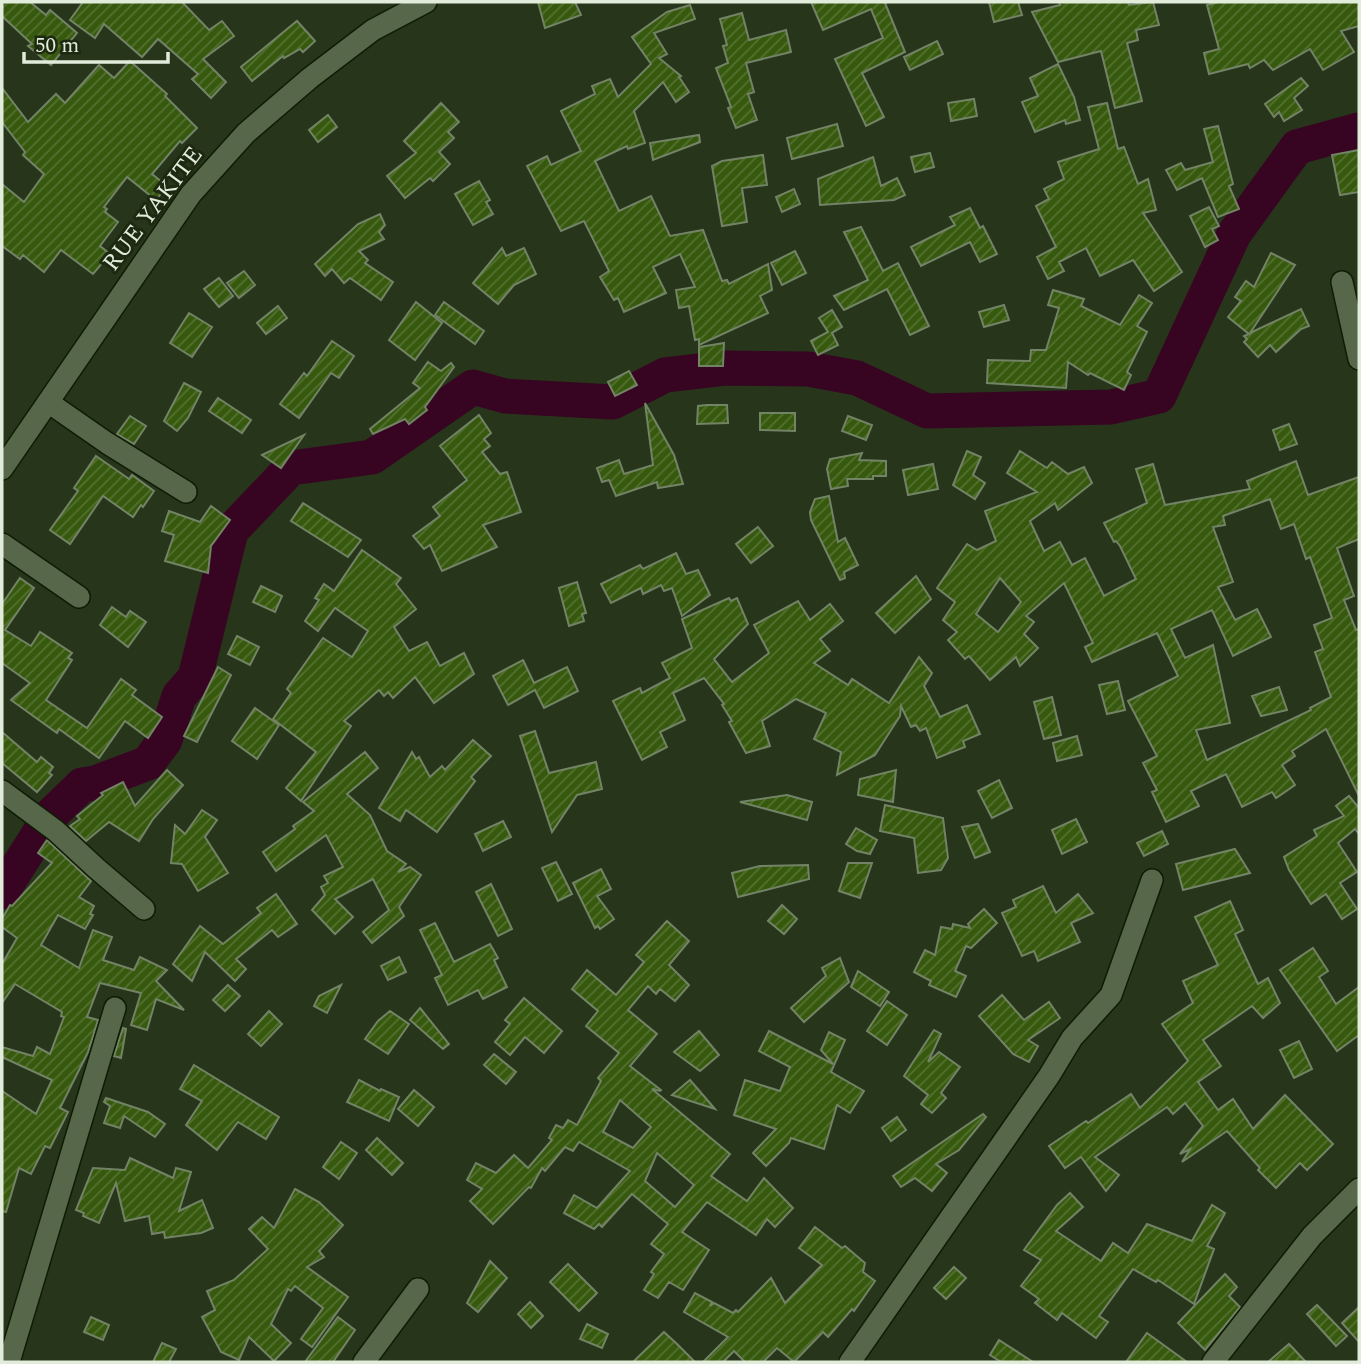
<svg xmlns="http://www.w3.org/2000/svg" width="1361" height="1364" font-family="Spectral,serif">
<defs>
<pattern id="building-hatch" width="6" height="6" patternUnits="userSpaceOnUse" patternTransform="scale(1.75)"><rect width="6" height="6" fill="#37590e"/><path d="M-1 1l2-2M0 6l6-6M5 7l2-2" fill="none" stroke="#547130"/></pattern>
</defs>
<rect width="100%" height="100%" fill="#27351b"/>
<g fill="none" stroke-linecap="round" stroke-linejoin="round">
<path stroke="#370422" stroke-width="35" d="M2,892L50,816L82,785L95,783L148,763L165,740L179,696L195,678L231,531L291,468L372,457L473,387L505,396L613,402L665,375L725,368L808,369L857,378L927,411L1111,407L1159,396L1234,234L1297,147L1359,130"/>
</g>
<g fill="url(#building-hatch)" stroke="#728366" stroke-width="2" fill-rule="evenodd">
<path d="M2,2H30L46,15L50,10L77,33L51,65L28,46L32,44L2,16Z"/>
<path d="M83,2H182L209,30L222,21L234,36L203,59L226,82L211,98L192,79L198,74L158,39L142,57L104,24L95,38L70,20Z"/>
<path d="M538,2H575L581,15L545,28Z"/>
<path d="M811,2H888L885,3L905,52L862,73L884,117L866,126L835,59L883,38L871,9L823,30Z"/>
<path d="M989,2H1018L1022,15L994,22Z"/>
<path d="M1059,2H1128L1129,5L1153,2L1159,25L1136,30L1138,40L1127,43L1142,101L1115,108L1101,51L1058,62L1032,12L1060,5Z"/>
<path d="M1218,2H1359V26L1341,31L1354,52L1323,70L1310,49L1273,70L1264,60L1250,68L1248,64L1209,74L1204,53L1219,49L1207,5Z"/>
<path d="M690,5L695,19L654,33L667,54L659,58L681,76L679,77L689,92L676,102L663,82L634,111L645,143L628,149L627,146L595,161L619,211L651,196L670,236L703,230L722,281L727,280L729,284L768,264L772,290L760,296L768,313L699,345V339L695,340L689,306L679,308L676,290L695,287L680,254L653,267L666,293L624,312L618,298L614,300L600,277L609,271L584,221L561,231L527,166L547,156L551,165L581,151L561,111L595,94L592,86L610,79L618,97L651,64L632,37L667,12Z"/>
<path d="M742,13L749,40L786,30L791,52L746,63L754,92L748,94L757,120L736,128L728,108L731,107L716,68L728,63L723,46L727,45L720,19Z"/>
<path d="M297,21L315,41L303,52L300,49L284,58L283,56L252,81L241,67Z"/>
<path d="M937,41L943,54L910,70L904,57Z"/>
<path d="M130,61L167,94L165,96L197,128L182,143L180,141L152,174L167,186L156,200L127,177L104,207L107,209L105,212L118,222L100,246L110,254L93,274L61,250L44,272L23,255L20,259L2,246V184L24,202L44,174L23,155L25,152L2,122V88L28,122L56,94L65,103L99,65L114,78Z"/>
<path d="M1058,64L1074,97L1080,120L1066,124L1065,120L1035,132L1022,102L1038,96L1030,78Z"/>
<path d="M1301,78L1308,86L1294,98L1302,110L1284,121L1279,112L1274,117L1265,104Z"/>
<path d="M974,99L977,116L951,121L948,103Z"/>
<path d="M441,103L459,122L448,132L454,138L439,152L450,164L433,181L430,178L405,198L387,176L416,153L404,141Z"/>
<path d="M1107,103L1118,149L1124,147L1138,184L1148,179L1156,210L1143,213L1182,272L1154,291L1133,260L1100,276L1086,248L1059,262L1064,271L1048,279L1037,257L1056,247L1036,206L1049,199L1044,189L1064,179L1058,162L1099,149L1088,107Z"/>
<path d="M328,115L337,127L318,142L309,130Z"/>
<path d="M837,124L843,146L792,159L787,138Z"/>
<path d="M1218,126L1233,184L1229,186L1239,209L1218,217L1202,178L1177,190L1166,170L1181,163L1185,170L1213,162L1204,129Z"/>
<path d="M699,135L700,142L653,160L650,143Z"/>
<path d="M1359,150V192L1340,195L1332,155Z"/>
<path d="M930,153L934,167L915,172L911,157Z"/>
<path d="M763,155L767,185L742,188L747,222L722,226L712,166L722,161Z"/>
<path d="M873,157L881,186L897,178L905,195L894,200L820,205L818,179Z"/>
<path d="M479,181L490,200L486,202L493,214L473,225L455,194Z"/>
<path d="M794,189L800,204L782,212L776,197Z"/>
<path d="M1209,207L1219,226L1212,229L1218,240L1205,247L1190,216Z"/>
<path d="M970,208L980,228L983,226L997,254L980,262L970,242L921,266L911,247L955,225L950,217Z"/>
<path d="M380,214L385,225L379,232L384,239L359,251L368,260L365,263L393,282L381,300L350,278L344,283L332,269L325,276L315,264L358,224Z"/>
<path d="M861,227L883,271L898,263L929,326L910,335L887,289L844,310L834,296L868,280L844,232Z"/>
<path d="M502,248L506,256L524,248L536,274L514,285L498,304L473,283Z"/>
<path d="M795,251L806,273L782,285L771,263Z"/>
<path d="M1271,253L1295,265L1250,333L1301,309L1309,326L1301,329L1276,352L1270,345L1258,357L1244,342L1247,339L1244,336L1249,334L1228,317L1241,301L1235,297L1246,281L1254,287Z"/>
<path d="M244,271L255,285L239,298L227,283Z"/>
<path d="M219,278L233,296L219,307L204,289Z"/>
<path d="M1053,290L1084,299L1081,306L1120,325L1139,295L1152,303L1137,326L1147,332L1127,372L1131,375L1124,390L1090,373L1088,375L1068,362L1066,388L987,383L988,360L1030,361L1031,350H1046L1059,308L1048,305Z"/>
<path d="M416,302L442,323L415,360L389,340Z"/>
<path d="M444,302L484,331L475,344L435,315Z"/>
<path d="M1004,305L1009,320L984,327L979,312Z"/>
<path d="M278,306L287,318L266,334L257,323Z"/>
<path d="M832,310L842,327L832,333L838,345L818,355L811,341L828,332L819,318Z"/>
<path d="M189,313L212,327L192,357L170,343Z"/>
<path d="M332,341L354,356L339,378L331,373L299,418L280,404L304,373L307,376Z"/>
<path d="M724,343L723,366H699V347Z"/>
<path d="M428,362L441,371L451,363L454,367L425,407L427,410L409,424L405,419L373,434L370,429L420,388L413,383Z"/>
<path d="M629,371L637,385L615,396L608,382Z"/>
<path d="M184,383L201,392L188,418L177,431L164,421Z"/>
<path d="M218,398L251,420L242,433L209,411Z"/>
<path d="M645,403L674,455L683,484L658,488L657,482L616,496L609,480L602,482L597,468L619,460L624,474L653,465Z"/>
<path d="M707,405H727L728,423L697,424L698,406Z"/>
<path d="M760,413H795V431L760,430Z"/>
<path d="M479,415L491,433L484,439L490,446L482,452L500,474L507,472L521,512L483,525L497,547L442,571L430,545L424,549L413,536L440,516L433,507L467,480L440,446Z"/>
<path d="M130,416L146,426L134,444L117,434Z"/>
<path d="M848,416L872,425L866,440L842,431Z"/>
<path d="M1289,424L1297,444L1280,450L1273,430Z"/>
<path d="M304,435L281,468L262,455Z"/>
<path d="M967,451L981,457L973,475L985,483L975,499L953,485Z"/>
<path d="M1020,451L1047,468L1052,462L1068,474L1084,467L1092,483L1058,510L1055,503L1030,521L1044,551L1060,542L1072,565L1085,558L1104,596L1136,579L1120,546L1116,541L1114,542L1104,523L1147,503L1136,469L1153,464L1165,505L1250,489L1247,481L1296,461L1308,495L1359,477V539L1337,548L1354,596L1344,600L1356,630L1359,629V796L1326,729L1292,751L1295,756L1282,765L1295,785L1276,798L1272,792L1242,807L1226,774L1191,791L1199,806L1166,822L1152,792L1157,790L1143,763L1157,756L1128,701L1178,676L1157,633L1092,662L1085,647L1093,643L1064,583L1026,616L1034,622L1024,634L1038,648L1020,666L1016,657L990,680L969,656L965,659L948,640L957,632L943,620L955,602L937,588L967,544L977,550L996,541L985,511L1037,492L1007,473ZM1270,499L1281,529L1294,524L1306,559L1310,557L1332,618L1314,625L1323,649L1315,652L1331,697L1310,708L1311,710L1207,760L1196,730L1230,723L1213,645L1185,658L1171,629L1212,610L1233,656L1271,637L1257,609L1235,620L1218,587L1233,582L1213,527L1225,525L1223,516ZM1000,578L1021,602L998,632L976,614Z"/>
<path d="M862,453L859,460L886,461V476H873V479H847L848,486L831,489L827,469L830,459Z"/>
<path d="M96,456L129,479L132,475L154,491L143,507L141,505L133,517L103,496L70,544L50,530L78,491L74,488Z"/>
<path d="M933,464L938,489L908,495L903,470Z"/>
<path d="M829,496L838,542L845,538L858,565L844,572L845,578L840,580L811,520L810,512L815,499Z"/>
<path d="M303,503L361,540L348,557L291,521Z"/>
<path d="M211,506L230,520L211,546L208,573L165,561L174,535L162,531L169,511L200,522Z"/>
<path d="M758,527L773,546L751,563L736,544Z"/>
<path d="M362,550L401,578L396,584L416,609L394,627L409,651L427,642L440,666L464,653L474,674L434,703L415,677L393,698L388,692L384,696L379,690L344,721L351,726L301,801L286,788L316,752L273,719L291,693L287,689L323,638L352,657L368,631L335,608L318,631L305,621L319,600L315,598L324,584L334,591Z"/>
<path d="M676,553L686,574L698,570L710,595L682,616L672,588L664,591L661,585L643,594L641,588L611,603L601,584L640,565L643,569Z"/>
<path d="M916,576L931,599L895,633L876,613Z"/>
<path d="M20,578L34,588L5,630L31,646L40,632L72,653L68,658L72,660L46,700L87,728L121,679L136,690L132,695L162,717L148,738L125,721L99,758L59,729L57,733L11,700L30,683L2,663V604Z"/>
<path d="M577,582L586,613L582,614L584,621L569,626L559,588Z"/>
<path d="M261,586L282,596L275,612L253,602Z"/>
<path d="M729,598L731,601L737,598L748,624L714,659L732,682L769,653L754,625L798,601L810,620L830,604L843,621L820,639L830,651L814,663L848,685L852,679L889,703L919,657L932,673L924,686L940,717L967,705L980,734L963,741L965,747L937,758L926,728L920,731L916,725L911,727L901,706L900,716L875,755L837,775L841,752L814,739L826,713L796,699L762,721L770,746L746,753L729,722L732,721L722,705L724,704L704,678L673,693L685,720L660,732L667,747L642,760L613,701L640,688L642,693L670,678L662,663L692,648L682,619Z"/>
<path d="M112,607L126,617L130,611L146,622L128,647L100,625Z"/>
<path d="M237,636L259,647L250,665L228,654Z"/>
<path d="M523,660L534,683L567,667L578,691L544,708L535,690L508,705L493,676Z"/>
<path d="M218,667L231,675L197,742L184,736Z"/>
<path d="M1118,681L1125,710L1107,714L1099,685Z"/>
<path d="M1279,687L1287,710L1261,716L1252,696Z"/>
<path d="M1052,697L1061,735L1044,739L1034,702Z"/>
<path d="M255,708L279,725L257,759L232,741Z"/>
<path d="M535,731L549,773L596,762L602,789L577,795L552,832L520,736Z"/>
<path d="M2,732L37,762L41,757L53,767L49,773L52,775L37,792L2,763Z"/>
<path d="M1077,736L1082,755L1057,761L1053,743Z"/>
<path d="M473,740L491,756L471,777L475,781L437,832L406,810L400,821L379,808L412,752L416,759L419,757L430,777L442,766L445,770Z"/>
<path d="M365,752L378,768L347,794L370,815L387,851L406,864L398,872L410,867L421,875L399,907L404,916L372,943L363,932L389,910L373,879L335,899L353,917L335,934L312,910L325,895L321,887L328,883L324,876L343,867L326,835L276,871L263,852L295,829L293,826L314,811L303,802Z"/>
<path d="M167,770L183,785L153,819L139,841L109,822L86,841L70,826L80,819L77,816L103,795L101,793L123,782L135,806Z"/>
<path d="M896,770L893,802L858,795L860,779Z"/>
<path d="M999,780L1012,808L992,818L978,791Z"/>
<path d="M787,795L812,802L807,820L740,802Z"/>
<path d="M1349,796L1359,808V834L1355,829L1338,843L1357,872L1340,883L1357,909L1342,919L1326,894L1311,904L1289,870L1284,857L1317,836L1314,830L1344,816L1336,806Z"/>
<path d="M885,805L943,818L948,858L941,870L918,873L914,838L880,831Z"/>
<path d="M202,810L217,820L205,837L228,873L198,891L182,864L171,863L175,825L185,834Z"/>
<path d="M1076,819L1087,842L1062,854L1052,830Z"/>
<path d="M503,821L511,837L483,851L475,834Z"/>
<path d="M978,824L990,852L975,858L962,827Z"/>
<path d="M856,828L877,840L870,854L857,851L846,844Z"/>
<path d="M1162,831L1168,844L1144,856L1137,843Z"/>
<path d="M47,840L91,881L79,897L94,906L90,914L93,915L85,929L58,915L41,945L79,968L93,930L112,937L103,960L134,970L140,957L167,970L156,981L184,1010L156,999L147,1030L131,1025L141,993L100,983L87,1017L98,1020L88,1052L60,1108L68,1112L50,1148L45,1146L31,1174L19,1168L6,1212L2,1211V1091L36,1114L52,1080L2,1057V1047L33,1056L37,1047L50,1054L64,1017L61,1016L62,1012L15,984L2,1003V964L17,938L2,927V919L10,905L12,906L52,863L38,853Z"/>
<path d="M1235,849L1250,873L1183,890L1176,864Z"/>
<path d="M556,862L572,894L558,901L542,868Z"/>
<path d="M848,863H872L860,898L839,891Z"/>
<path d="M808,865L809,879L738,897L732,873L760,866Z"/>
<path d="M601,869L611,889L597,896L614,919L600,929L598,926L595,928L573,883Z"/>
<path d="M491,884L512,929L498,936L476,892Z"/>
<path d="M1043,886L1056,913L1078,894L1093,913L1071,923L1080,942L1038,961L1034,951L1022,956L1002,913L1016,907L1013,900Z"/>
<path d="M276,894L297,924L278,937L272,930L236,959L246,969L235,981L205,952L192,981L173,964L200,926L223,944L261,913L257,908Z"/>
<path d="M1230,901L1243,930L1235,934L1258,984L1268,978L1280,1003L1263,1018L1252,1006L1203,1040L1221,1066L1198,1082L1218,1110L1233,1099L1253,1129L1285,1095L1333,1144L1307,1170L1300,1163L1276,1188L1258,1170L1260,1168L1227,1131L1182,1162L1190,1149L1180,1154L1203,1126L1185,1103L1173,1114L1167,1107L1095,1157L1119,1175L1106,1191L1081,1157L1065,1168L1049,1146L1086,1121L1088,1123L1131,1094L1140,1108L1188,1061L1162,1024L1193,1003L1183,981L1218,965L1195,917Z"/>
<path d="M782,905L797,919L784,934L768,921Z"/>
<path d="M984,909L997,923L971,948L966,946L955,971L966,976L956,997L929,985L931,981L914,972L925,950L935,955L941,927L952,929L953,924L970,928L968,924Z"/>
<path d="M667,921L689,941L669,965L689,985L675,1001L660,989L656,994L648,986L628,1010L657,1034L630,1066L661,1090L660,1091L652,1089L730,1154L711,1176L747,1201L764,1178L793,1208L775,1227L767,1219L756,1235L707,1202L682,1232L709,1250L683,1290L669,1282L658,1298L644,1290L654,1274L651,1272L664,1254L651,1244L668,1224L632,1194L602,1227L599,1224L594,1229L564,1213L574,1195L597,1208L630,1171L579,1142L573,1151L565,1147L545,1171L542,1168L531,1188L529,1187L493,1224L470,1201L482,1189L467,1180L476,1163L496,1173L514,1155L528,1168L552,1140L549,1138L556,1125L563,1128L568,1120L577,1125L601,1081L598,1078L619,1053L586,1026L598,1011L572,989L587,970L616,995L644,962L636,955ZM620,1100L651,1127L633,1148L603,1132ZM657,1153L694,1185L675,1207L645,1181Z"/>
<path d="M435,923L454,962L490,944L498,958L494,960L507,987L483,999L478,990L448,1005L435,978L442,975L420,930Z"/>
<path d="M1313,948L1328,971L1319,977L1336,1004L1359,987V1035L1337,1051L1280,970Z"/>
<path d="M399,957L406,972L388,980L381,966Z"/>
<path d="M840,958L849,982L804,1022L791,1008L826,976L822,968Z"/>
<path d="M858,971L889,992L880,1006L851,987Z"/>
<path d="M228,985L240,996L225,1011L213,1000Z"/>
<path d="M341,985L327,1013L314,1006L319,996Z"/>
<path d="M1002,995L1024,1020L1049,1002L1060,1018L1028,1040L1038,1046L1029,1062L1013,1054L979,1016Z"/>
<path d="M524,998L562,1031L544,1053L525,1037L510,1055L495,1042L510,1024L505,1020Z"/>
<path d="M887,1001L907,1015L887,1045L867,1031Z"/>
<path d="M420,1008L449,1044L443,1049L410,1020Z"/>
<path d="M269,1011L282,1024L261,1046L248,1034Z"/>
<path d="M390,1011L409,1024L388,1054L365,1039L378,1021Z"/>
<path d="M123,1028L126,1029L121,1058L114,1056Z"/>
<path d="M934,1030L941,1034L928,1062L939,1052L960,1067L941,1093L946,1098L932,1113L921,1104L928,1095L904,1076Z"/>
<path d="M699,1031L719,1055L700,1071L674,1052Z"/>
<path d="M769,1031L833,1064L821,1050L829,1032L845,1040L831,1072L864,1091L850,1113L837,1105L824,1149L791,1138L789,1143L766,1166L753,1153L776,1129L734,1115L745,1080L780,1091L790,1067L759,1051Z"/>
<path d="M1299,1041L1312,1069L1294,1078L1280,1050Z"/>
<path d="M494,1054L516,1072L506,1084L484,1065Z"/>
<path d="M194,1065L279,1117L266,1139L238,1122L217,1150L186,1125L202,1101L180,1089Z"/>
<path d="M359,1080L380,1091L381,1089L399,1097L389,1121L347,1102Z"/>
<path d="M690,1080L715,1109L672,1095Z"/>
<path d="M414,1090L434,1107L418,1126L398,1109Z"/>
<path d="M106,1098L148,1112L165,1124L155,1137L124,1116L120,1128L104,1123L110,1106L104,1102Z"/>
<path d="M983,1114L986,1117L959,1150L936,1164L947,1173L932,1191L915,1178L901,1187L893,1176Z"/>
<path d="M897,1117L906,1130L891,1141L882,1128Z"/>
<path d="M377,1138L403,1163L392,1175L366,1150Z"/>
<path d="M341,1142L357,1153L339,1179L323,1167Z"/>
<path d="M130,1158L173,1178L176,1168L191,1172L179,1211L202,1200L213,1228L201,1233L165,1238L164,1232L152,1234L149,1216L125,1221L116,1183L99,1223L83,1216L84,1213L76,1210L93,1168L125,1170Z"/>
<path d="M295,1189L319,1202L343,1225L319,1251L324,1257L307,1267L348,1297L312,1347L301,1339L323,1308L295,1286L291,1291L288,1289L271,1324L291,1343L274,1361L249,1337L239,1360L221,1352L202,1317L215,1310L207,1291L234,1280L268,1249L249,1229L262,1217L274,1228Z"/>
<path d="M1070,1193L1083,1207L1056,1231L1101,1261L1113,1243L1128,1253L1147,1224L1192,1241L1212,1205L1225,1213L1207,1246L1214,1249L1194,1304L1158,1280L1156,1282L1133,1269L1099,1316L1108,1322L1096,1338L1062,1313L1057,1320L1035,1303L1039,1299L1021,1286L1041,1260L1024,1250L1057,1205Z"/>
<path d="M815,1227L842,1248L845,1246L865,1263L863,1272L875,1281L854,1311L852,1309L828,1337L823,1332L794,1362L777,1348L763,1362H745L734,1351L723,1362H703L728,1337L684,1312L695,1293L712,1302L710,1306L714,1303L733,1313L736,1310L738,1312L771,1278L785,1303L822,1265L799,1248Z"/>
<path d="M490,1261L507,1278L478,1312L467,1303Z"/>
<path d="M568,1264L597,1293L579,1311L550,1282Z"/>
<path d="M954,1267L966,1278L946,1299L934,1288Z"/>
<path d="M1225,1274L1237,1287L1229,1296L1240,1307L1205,1350L1178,1323Z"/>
<path d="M530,1302L543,1316L531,1328L518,1314Z"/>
<path d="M1317,1305L1347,1336L1336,1346L1307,1314Z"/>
<path d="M1359,1307V1342L1342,1323Z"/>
<path d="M91,1317L109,1325L103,1340L84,1332Z"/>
<path d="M338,1317L355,1330L333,1362H305Z"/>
<path d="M587,1324L608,1334L602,1348L580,1339Z"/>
<path d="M664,1332L677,1344L695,1362H633Z"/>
<path d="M1147,1333L1187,1362H1126Z"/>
<path d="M999,1340L1033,1362H1001L990,1355Z"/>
<path d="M162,1343L176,1349L169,1362H153Z"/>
<path d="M1289,1344L1306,1362H1268Z"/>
</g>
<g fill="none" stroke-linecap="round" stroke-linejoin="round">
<g stroke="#0f1c04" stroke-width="24">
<g id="street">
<path d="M1342,282L1359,359"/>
<path d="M48,402L107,443L186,492"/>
<path d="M2,544L79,597"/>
<path d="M2,791L56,831L96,868L144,909"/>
<path d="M9,1362L115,1008"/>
<path d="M364,1362L418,1289"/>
<path d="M850,1362L1049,1076L1072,1038L1111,995L1152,880"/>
<path d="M1213,1362L1312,1236L1359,1189"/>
</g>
</g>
<g stroke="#0f1c04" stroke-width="24">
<path id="secondary" d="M2,469L191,194L246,133L310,78L373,30L426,2"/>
</g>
<use href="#street" stroke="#57674a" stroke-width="21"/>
<use href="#secondary" stroke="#57674a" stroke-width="21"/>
</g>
<g text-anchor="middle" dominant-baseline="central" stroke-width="6" stroke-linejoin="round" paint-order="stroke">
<g font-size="24" fill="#e2ecdb" stroke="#1d2a11">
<text transform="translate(153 209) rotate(-53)">RUE YAKITE</text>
</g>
</g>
<rect width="1361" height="1364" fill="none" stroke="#e2ecdb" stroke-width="7"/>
<path d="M24 52v10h144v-10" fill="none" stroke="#e2ecdb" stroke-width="3.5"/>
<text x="35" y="52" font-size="21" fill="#e2ecdb" stroke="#1d2a11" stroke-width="5" paint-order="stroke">50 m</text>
</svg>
